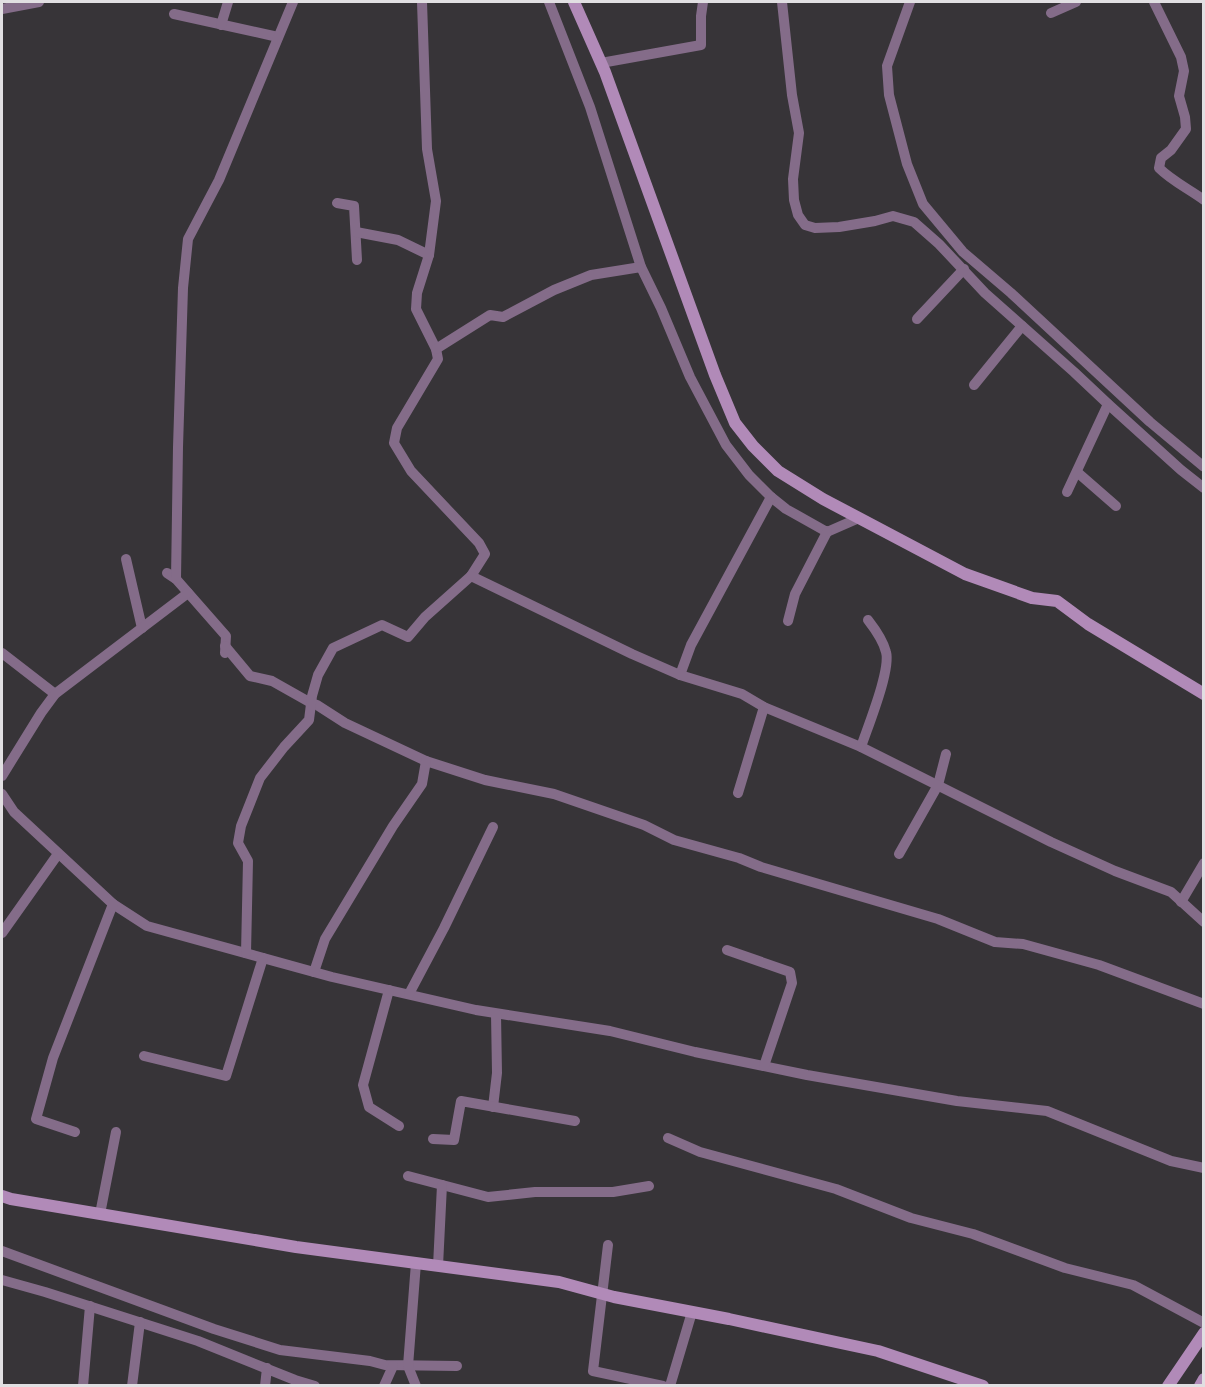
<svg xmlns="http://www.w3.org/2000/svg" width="1205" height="1387" font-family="Signika,sans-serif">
<rect width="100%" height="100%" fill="#373438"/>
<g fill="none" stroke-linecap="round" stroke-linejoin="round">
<g stroke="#846c89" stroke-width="10">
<path d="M422,2L427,149L436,201L429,255L417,293L416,309L436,349L438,359L397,428L394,443L411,471L479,543L485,554L471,576"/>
<path d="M549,2L590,107L641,267L661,308L690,377L726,445L749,475L771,497L786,509L827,532L859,518"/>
<path d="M782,2L792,95L799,133L793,179L794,200L798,215L805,225L815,228L839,227L875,221L893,216L914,222L939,244L985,293L1074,372L1108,404L1181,470L1204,488"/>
<path d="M910,2L887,66L889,95L907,164L923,204L963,252L1011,293L1150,422L1204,467"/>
<path d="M1154,2L1181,57L1184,71L1179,96L1185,117L1186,129L1171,150L1161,158L1159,168C1172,181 1189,189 1204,200"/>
<path d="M2,9L39,2"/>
<path d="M1051,13L1076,2"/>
<path d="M174,14L278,37"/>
<path d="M221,25L228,2"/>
<path d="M601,63L701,45V16L703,2"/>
<path d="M337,203L354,206L357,260"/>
<path d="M356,232L398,240L429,255"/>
<path d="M917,319L964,269"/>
<path d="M436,349L490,315L503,317L554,290L591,275L641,267"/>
<path d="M974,385L1022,326"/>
<path d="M1077,472L1116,506"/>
<path d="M1067,492L1108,404"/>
<path d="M126,559L142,628"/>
<path d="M167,573L176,579L226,636L225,653"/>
<path d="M176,579L178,447L183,288L188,239L219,180L293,2"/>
<path d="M788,621L795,594L827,532"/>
<path d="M225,646L250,676L272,681L311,703L317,705L345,723L426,761L485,780L554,794L644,825L674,840L739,858L761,867L938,919L995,942L1023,944L1099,965L1204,1004"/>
<path d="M2,653L55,694"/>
<path d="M680,675L691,645L771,497"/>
<path d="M861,747C868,726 891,670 886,652C883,640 875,629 868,620"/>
<path d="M2,776L41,713L55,694L188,593"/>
<path d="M738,793L764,707"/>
<path d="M2,794L14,812L113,904L147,926L332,977L476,1010L610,1031L695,1052L807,1075L957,1101L1047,1111L1171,1161L1204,1168"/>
<path d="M899,854L938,785L946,754"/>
<path d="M1181,902L1204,863"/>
<path d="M2,933L58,854"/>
<path d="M727,950L790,972L792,983L764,1066"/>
<path d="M246,953L248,861L238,843L241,826L260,778L284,747L309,720L312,696L318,675L333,648L382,625L408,637L425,617L471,576L632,654L680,675L742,694L764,707L861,747L1051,842L1115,871L1171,892L1204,922"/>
<path d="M314,972L325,939L393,826L422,784L426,761"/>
<path d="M389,990L363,1085L369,1107L399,1126"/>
<path d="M409,994L444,928L493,827"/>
<path d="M144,1056L226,1076L263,958"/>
<path d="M493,1107L497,1073L496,1014"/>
<path d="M75,1132L36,1119L53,1058L113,904"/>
<path d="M668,1138L700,1152L836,1189L911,1218L973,1234L1065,1268L1133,1285L1204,1323"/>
<path d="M433,1139L454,1140L461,1101L575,1121"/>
<path d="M408,1176L488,1197L535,1192H613L649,1186"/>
<path d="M100,1214L116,1132"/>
<path d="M608,1245L593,1371L663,1386"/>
<path d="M2,1251L214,1329L280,1350L370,1361L385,1365L457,1366"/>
<path d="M416,1263L408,1366L416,1386"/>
<path d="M438,1266L442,1185"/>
<path d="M2,1280L45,1292L198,1341L295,1380L315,1386"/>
<path d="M83,1386L90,1306"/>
<path d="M132,1386L140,1322"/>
<path d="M265,1386L267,1368"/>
<path d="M384,1386L393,1366"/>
<path d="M670,1386L692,1312"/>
</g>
<g stroke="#b18ab8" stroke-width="12">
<path d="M574,2L605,72L715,375L735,423L753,446L778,471L823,499L965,574L1032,598L1057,601L1088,624L1204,694"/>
<path d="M2,1196L11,1199L296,1247L559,1282L614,1297L729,1319L878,1351L983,1386"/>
<path d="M1168,1386L1204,1333"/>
<path d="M1200,1386L1204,1379"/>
</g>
</g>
<rect width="1205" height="1387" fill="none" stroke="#e1dfe2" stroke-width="6"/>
</svg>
